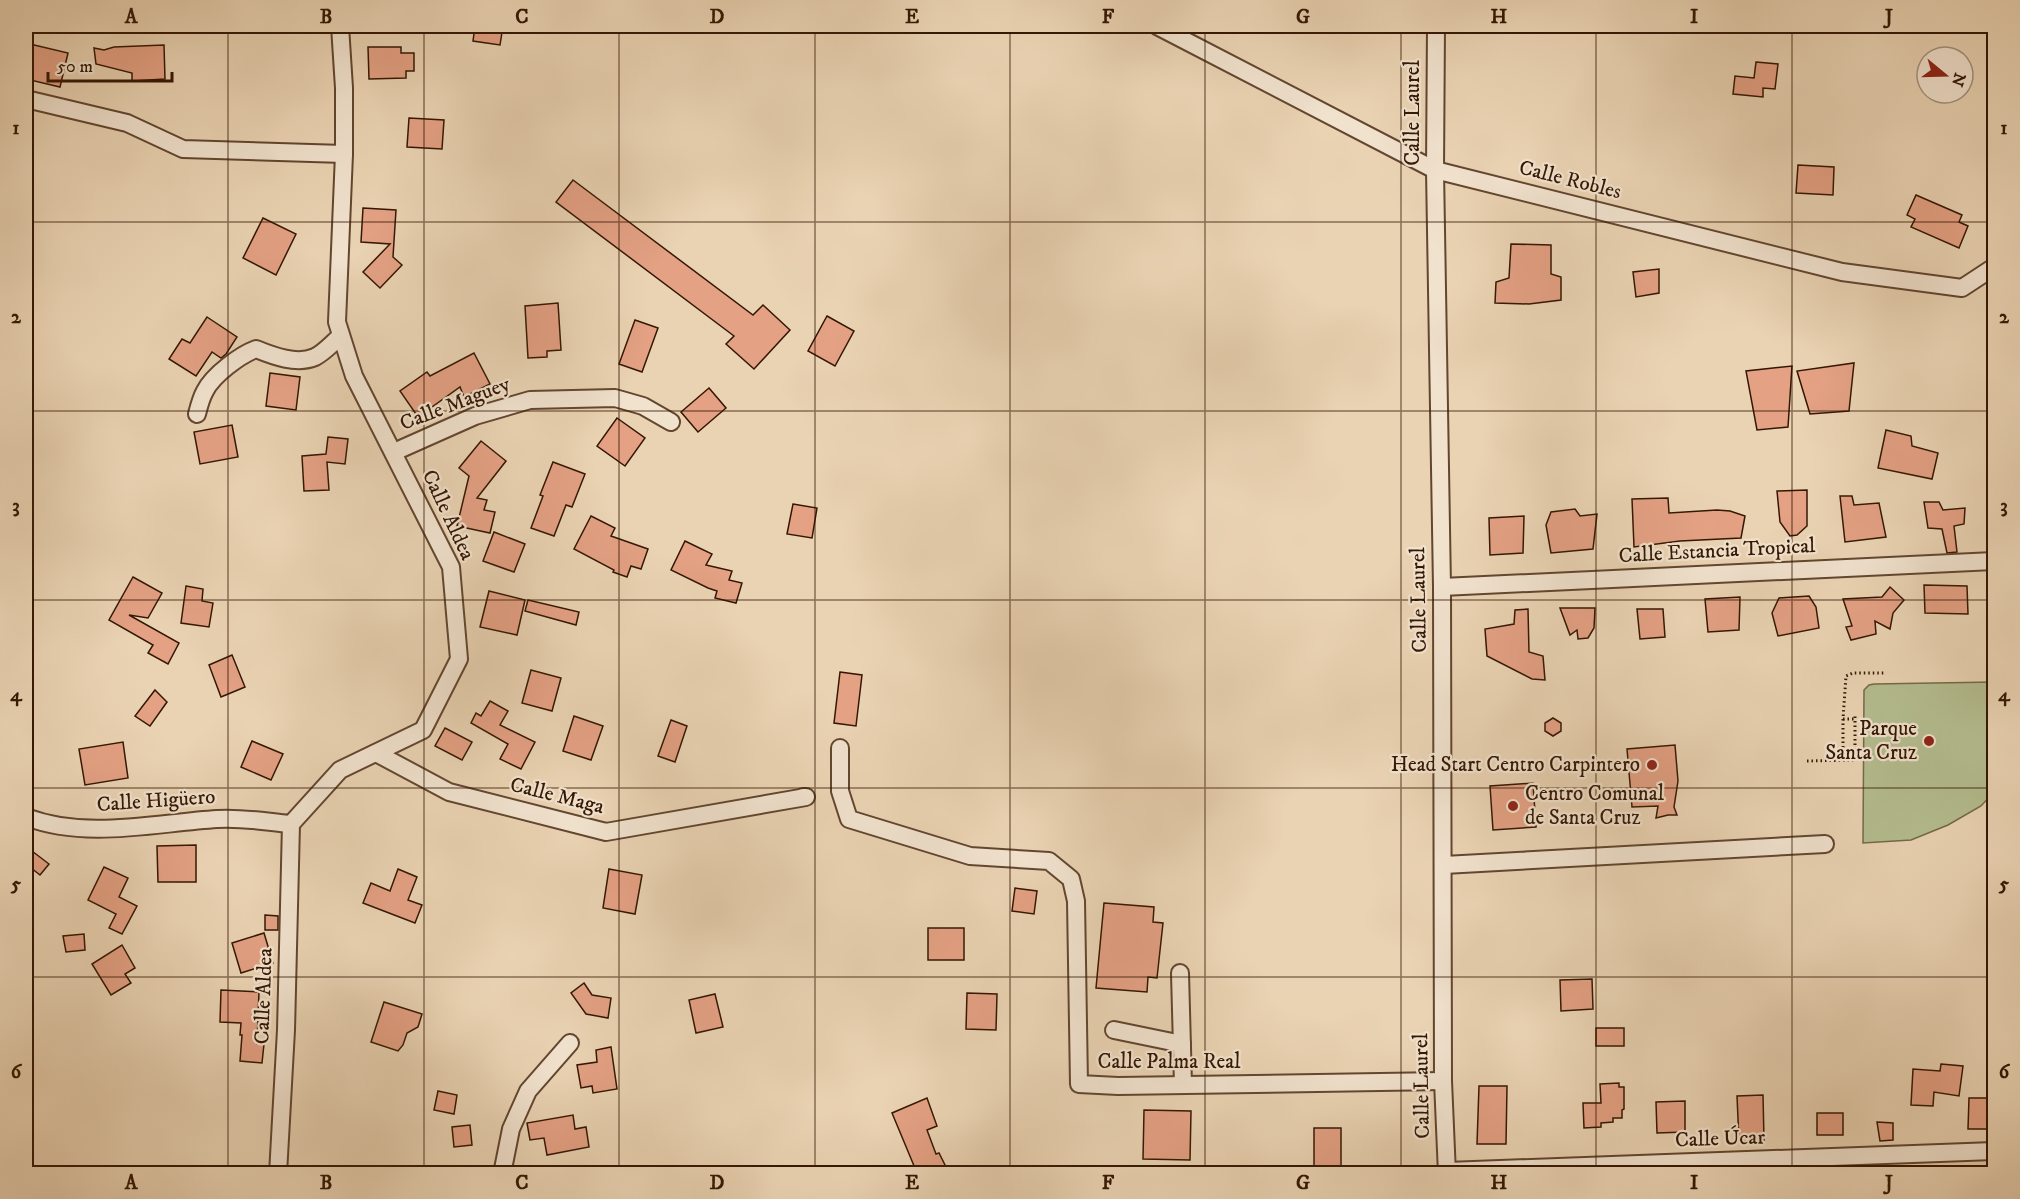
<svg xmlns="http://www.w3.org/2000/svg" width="2020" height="1199" font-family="'IM FELL DW Pica',serif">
<rect width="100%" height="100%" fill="#ead3b3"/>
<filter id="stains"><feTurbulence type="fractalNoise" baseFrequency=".00333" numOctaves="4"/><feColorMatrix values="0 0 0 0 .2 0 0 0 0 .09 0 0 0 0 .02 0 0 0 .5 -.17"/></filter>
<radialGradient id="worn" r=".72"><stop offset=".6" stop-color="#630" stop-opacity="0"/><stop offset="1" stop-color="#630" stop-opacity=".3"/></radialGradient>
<path fill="#b4bd8f" stroke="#746a49" stroke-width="1.5" d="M1994,682V792L1981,806L1948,825L1911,840L1863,843L1864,690L1869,685L1874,684Z"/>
<g fill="#e4a184" stroke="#341703" stroke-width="1.5">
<path d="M475,26H503L500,45L473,41Z"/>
<path d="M30,44L68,53L60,87L26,79V63Z"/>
<path d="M164,45L165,79L132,81V73L96,64L94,48L104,50L114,47Z"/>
<path d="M368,47H401V53H414V71H406V78L369,79Z"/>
<path d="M1756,62L1778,64L1775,89L1763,88V97L1733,94L1735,76L1754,78Z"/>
<path d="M409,118L444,120L442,149L407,147Z"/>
<path d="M1798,165L1834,167L1833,195L1796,193Z"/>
<path d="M573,180L753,315L763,305L790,330L754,369L726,344L734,336L556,202Z"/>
<path d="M1916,195L1962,215L1959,222L1968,226L1959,248L1911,227L1915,219L1907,215Z"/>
<path d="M363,208L396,210L393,257L402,265L380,288L363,272L390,244L361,242Z"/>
<path d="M263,218L296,234L276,275L243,258Z"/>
<path d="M1511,244L1551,245V274L1561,277V300L1529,304L1495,303L1496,282L1509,278Z"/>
<path d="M1659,269V293L1636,297L1633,272Z"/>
<path d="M558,303L561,350L547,351V357L528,358L525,306Z"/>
<path d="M827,316L854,331L835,366L808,351Z"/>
<path d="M207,317L237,337L226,354L221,358L212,352L196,376L169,359L182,339L190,343Z"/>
<path d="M635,320L658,328L642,372L619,364Z"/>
<path d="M474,353L490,384L464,397L460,387L418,417L400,391L427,372L430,376Z"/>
<path d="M1854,363L1849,411L1810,414L1797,371Z"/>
<path d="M1792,366L1788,427L1757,430L1746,371Z"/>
<path d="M270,373L300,377L296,410L266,406Z"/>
<path d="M709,388L726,408L698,432L681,412Z"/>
<path d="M617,418L645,438L625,466L597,446Z"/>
<path d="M232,425L238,457L200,464L194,432Z"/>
<path d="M1886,430L1911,436L1912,446L1938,453L1932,479L1878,468Z"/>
<path d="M328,437L348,439L345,464L327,462L329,490L304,491L302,456L326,454Z"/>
<path d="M481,441L506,461L477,498L487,500L484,510L495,512L490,533L457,526L469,476L459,468Z"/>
<path d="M553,462L585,474L572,507L566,505L554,536L531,528L543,496L540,495Z"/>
<path d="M1807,490V526L1797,535L1790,536L1780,522L1777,491Z"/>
<path d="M1840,496H1852L1854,505L1879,503L1886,537L1845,542Z"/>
<path d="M1668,498L1669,513L1717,510L1730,511L1745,516L1741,538L1680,541L1634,547L1632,499Z"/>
<path d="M1924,502H1939L1943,510L1965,508L1964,524L1954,526L1957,552L1947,553L1942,529L1928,528Z"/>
<path d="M793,504L817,508L812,538L787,534Z"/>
<path d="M1575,509L1580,516L1597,514L1593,549L1551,553L1546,525L1551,512Z"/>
<path d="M591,516L615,528L611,536L648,549L641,569L631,566L627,577L613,572L614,570L574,549Z"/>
<path d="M1524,516L1523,553L1490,555L1489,518Z"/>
<path d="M494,532L525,544L514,572L483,561Z"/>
<path d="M685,541L712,554L706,565L732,571L729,580L742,583L736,603L715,598L717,591L708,588L671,570Z"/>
<path d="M133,577L162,593L148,618L129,615L179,643L168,664L148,653L153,645L109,620Z"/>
<path d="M1924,585L1967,586L1968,614L1925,613Z"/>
<path d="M186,586L203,589L202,601L213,603L209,627L181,623Z"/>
<path d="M1890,587L1904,600L1893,613L1890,629L1875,621L1876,634L1851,640L1846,627L1852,626L1843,599L1882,597Z"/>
<path d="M489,591L525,600L517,635L480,627Z"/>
<path d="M1809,596L1816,607L1819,628L1778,636L1772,613L1779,598Z"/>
<path d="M1740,597L1739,630L1708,632L1705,599Z"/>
<path d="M528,600L579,612L576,625L525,611Z"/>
<path d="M1560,608H1595L1594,628L1588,638L1578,639L1577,630L1570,635Z"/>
<path d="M1528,609L1529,652L1543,656L1545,680L1532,679L1487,656L1485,629L1514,624L1515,610Z"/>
<path d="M1637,609H1663L1665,637L1640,639Z"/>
<path d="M232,655L245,687L221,697L209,665Z"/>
<path d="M531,670L561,678L552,711L522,703Z"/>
<path d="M840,672L862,675L856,726L834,723Z"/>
<path d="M155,690L167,702L150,726L135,716Z"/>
<path d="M490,701L508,711L500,725L535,742L521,769L500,759L508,744L471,723L476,713L481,716Z"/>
<path d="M574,716L603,726L591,760L563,751Z"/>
<path d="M1553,718L1561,723V731L1553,736L1545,731V723Z"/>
<path d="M671,720L687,726L675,762L658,756Z"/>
<path d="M445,728L472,742L462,760L435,746Z"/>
<path d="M252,741L283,754L271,780L241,767Z"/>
<path d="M123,742L128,778L85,785L79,749Z"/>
<path d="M1675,745L1678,781L1674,807L1677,815H1668L1656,818L1658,806L1632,807L1627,749Z"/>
<path d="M1533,783L1536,827L1493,830L1490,786Z"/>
<path d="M196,845V882H158L157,846Z"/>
<path d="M32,851L49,864L40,875L26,864V859Z"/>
<path d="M104,867L128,878L119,897L137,906L122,934L109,928L116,914L88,900Z"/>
<path d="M398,869L417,877L408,900L422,905L415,923L363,903L371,883L390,891Z"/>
<path d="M609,869L642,875L635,914L603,908Z"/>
<path d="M1015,888L1037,891L1034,914L1012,911Z"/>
<path d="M1104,903L1154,907L1153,922L1163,923L1157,978L1148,977L1147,992L1096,988Z"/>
<path d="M265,915L278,916V930H265Z"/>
<rect x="928" y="928" width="36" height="32"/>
<path d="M264,933L273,963L241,973L232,943Z"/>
<path d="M84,934L85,950L66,952L63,936Z"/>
<path d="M122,945L135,968L125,974L131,983L111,995L92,964Z"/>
<path d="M1592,979L1593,1009L1561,1011L1560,980Z"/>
<path d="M584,983L592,995L611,998L608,1018L586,1014L571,993Z"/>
<path d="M221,990L259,992L257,1044H264L262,1063L240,1061L242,1035H240L241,1023L220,1022Z"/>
<path d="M967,993L997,994L996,1030L966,1029Z"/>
<path d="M715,994L723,1027L696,1033L689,1000Z"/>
<path d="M384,1002L422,1014L418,1027L407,1033L403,1045L398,1051L371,1042Z"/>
<rect x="1596" y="1028" width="28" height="18"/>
<path d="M611,1047L617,1089L593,1093L592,1086L581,1088L577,1065L597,1062L596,1050Z"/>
<path d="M1941,1064L1963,1066L1959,1096L1934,1092L1933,1106L1911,1105L1913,1069L1940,1071Z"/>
<path d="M1619,1083V1087H1624V1109L1622,1110V1118H1613V1122L1601,1123V1127L1584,1128L1583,1103H1601L1600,1084Z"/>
<path d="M1479,1086H1507L1506,1144H1477Z"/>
<path d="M438,1091L457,1095L454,1114L434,1110Z"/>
<path d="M1763,1095L1764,1140L1739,1141L1737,1096Z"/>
<path d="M927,1098L937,1126L927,1130L936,1154L939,1153L949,1173H917L892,1113Z"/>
<path d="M1969,1098H1994V1129H1968Z"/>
<path d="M1685,1101V1132L1657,1133L1656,1102Z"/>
<path d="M1144,1110L1191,1111L1190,1160L1143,1159Z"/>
<rect x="1817" y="1113" width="26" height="22"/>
<path d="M573,1115L575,1129L586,1127L589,1147L547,1155L544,1138L530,1140L527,1123Z"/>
<path d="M1877,1122L1893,1123V1140L1880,1141Z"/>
<path d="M470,1125L472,1145L454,1147L452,1127Z"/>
<rect x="1314" y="1128" width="27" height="40"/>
</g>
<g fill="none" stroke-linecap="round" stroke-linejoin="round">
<g stroke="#62462f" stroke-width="20">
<g id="street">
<path d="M1157,26L1435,170L1842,272L1962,288L1994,267"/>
<path d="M1436,26L1435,170L1442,587L1443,1081L1447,1174"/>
<path d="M26,99L127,123L183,149L344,154"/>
<path d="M197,414C199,406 201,398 205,391C213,375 240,355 256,349C273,356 297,365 315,357C325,352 333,342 341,336"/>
<path d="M394,452L475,416L530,400L615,398L643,406L671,422"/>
<path d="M1442,587L1994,561"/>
<path d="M840,748V791L849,819L970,856L1049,861L1071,879L1076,901L1079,1084L1118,1086L1443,1081"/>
<path d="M376,753L449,792L606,832L806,797H803"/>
<path d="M26,817C87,840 154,823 217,819C241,817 267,822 291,824"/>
<path d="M1444,865L1825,844"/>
<path d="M1180,973L1183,1085"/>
<path d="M1114,1030L1182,1044"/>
<path d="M1447,1171L1994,1151"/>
<path d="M278,1174L286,1030L291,824L340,770L423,730L459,659L451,567L354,376L337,322L344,154V88L340,26"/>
<path d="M502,1174L511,1129L528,1091L570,1043"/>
</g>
</g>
<g stroke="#341703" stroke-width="3" stroke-dasharray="1.5 3" stroke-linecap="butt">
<path d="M1843,719H1855"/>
<path d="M1807,761L1855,760V714"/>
<path d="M1843,761V719L1846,676L1853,673H1884"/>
</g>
<use href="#street" stroke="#f1e2ce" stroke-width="16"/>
</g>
<path fill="none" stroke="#341703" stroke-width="1.5" stroke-opacity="0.55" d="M228,26V1174M424,26V1174M619,26V1174M815,26V1174M1010,26V1174M1205,26V1174M1401,26V1174M1596,26V1174M1792,26V1174M26,222H1994M26,411H1994M26,600H1994M26,788H1994M26,977H1994"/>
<g fill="#8f2418" stroke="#f1e2ce" stroke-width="2">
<circle cx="1929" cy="741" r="6"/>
<circle cx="1652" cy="765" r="6"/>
<circle cx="1513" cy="806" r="6"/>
</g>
<g text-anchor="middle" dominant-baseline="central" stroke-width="4.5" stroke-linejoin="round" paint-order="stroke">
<g font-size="21" fill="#341703" stroke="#f1e2ce">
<text transform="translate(1413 113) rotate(-90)">Calle Laurel</text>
<text transform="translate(1570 180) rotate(14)">Calle Robles</text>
<text transform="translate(455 404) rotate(-21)">Calle Maguey</text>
<text transform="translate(448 515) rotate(65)">Calle Aldea</text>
<text transform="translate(1717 551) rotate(-3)">Calle Estancia Tropical</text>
<text transform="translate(1419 600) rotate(-91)">Calle Laurel</text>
<text transform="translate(557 796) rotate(14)">Calle Maga</text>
<text transform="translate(156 801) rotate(-4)">Calle Higüero</text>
<text transform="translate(264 996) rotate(-88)">Calle Aldea</text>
<text x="1169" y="1062">Calle Palma Real</text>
<text transform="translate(1422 1086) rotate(-91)">Calle Laurel</text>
<text transform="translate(1720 1139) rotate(-2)">Calle Úcar</text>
</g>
<g font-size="21" fill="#341703" stroke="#f1e2ce" text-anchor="end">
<text x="1917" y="729">Parque<tspan x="1917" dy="24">Santa Cruz</tspan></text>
<text x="1640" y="765">Head Start Centro Carpintero</text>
<text x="1525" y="794" text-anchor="start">Centro Comunal<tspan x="1525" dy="24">de Santa Cruz</tspan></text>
</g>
</g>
<rect width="2020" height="1199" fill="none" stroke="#ead3b3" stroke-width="66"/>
<g transform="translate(1945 75) rotate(109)"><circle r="28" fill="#f1e2ce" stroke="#a5917d" stroke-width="1.5"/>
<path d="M0-4.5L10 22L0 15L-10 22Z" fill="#8f2418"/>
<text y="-9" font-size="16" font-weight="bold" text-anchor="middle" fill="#341703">N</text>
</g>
<path d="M48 72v9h124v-9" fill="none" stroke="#341703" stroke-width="3"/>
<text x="57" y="72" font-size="18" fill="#341703" stroke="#f1e2ce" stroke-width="4.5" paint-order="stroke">50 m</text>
<rect x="33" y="33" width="1954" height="1133" fill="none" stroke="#341703" stroke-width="2"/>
<g font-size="20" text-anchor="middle" font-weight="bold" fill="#341703">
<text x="131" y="23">A</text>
<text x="326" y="23">B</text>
<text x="522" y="23">C</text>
<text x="717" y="23">D</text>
<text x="912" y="23">E</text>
<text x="1108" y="23">F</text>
<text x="1303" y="23">G</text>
<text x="1499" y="23">H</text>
<text x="1694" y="23">I</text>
<text x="1889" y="23">J</text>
<text x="16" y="134">1</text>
<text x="2004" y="134">1</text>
<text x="16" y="323">2</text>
<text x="2004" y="323">2</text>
<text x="16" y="512">3</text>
<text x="2004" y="512">3</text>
<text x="16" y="701">4</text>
<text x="2004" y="701">4</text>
<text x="16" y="890">5</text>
<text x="2004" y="890">5</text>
<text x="16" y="1078">6</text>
<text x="2004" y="1078">6</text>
<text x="131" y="1189">A</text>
<text x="326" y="1189">B</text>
<text x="522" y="1189">C</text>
<text x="717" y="1189">D</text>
<text x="912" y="1189">E</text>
<text x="1108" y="1189">F</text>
<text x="1303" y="1189">G</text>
<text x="1499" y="1189">H</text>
<text x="1694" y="1189">I</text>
<text x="1889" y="1189">J</text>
</g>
<rect width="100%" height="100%" filter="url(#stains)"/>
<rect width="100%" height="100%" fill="url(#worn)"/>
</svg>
